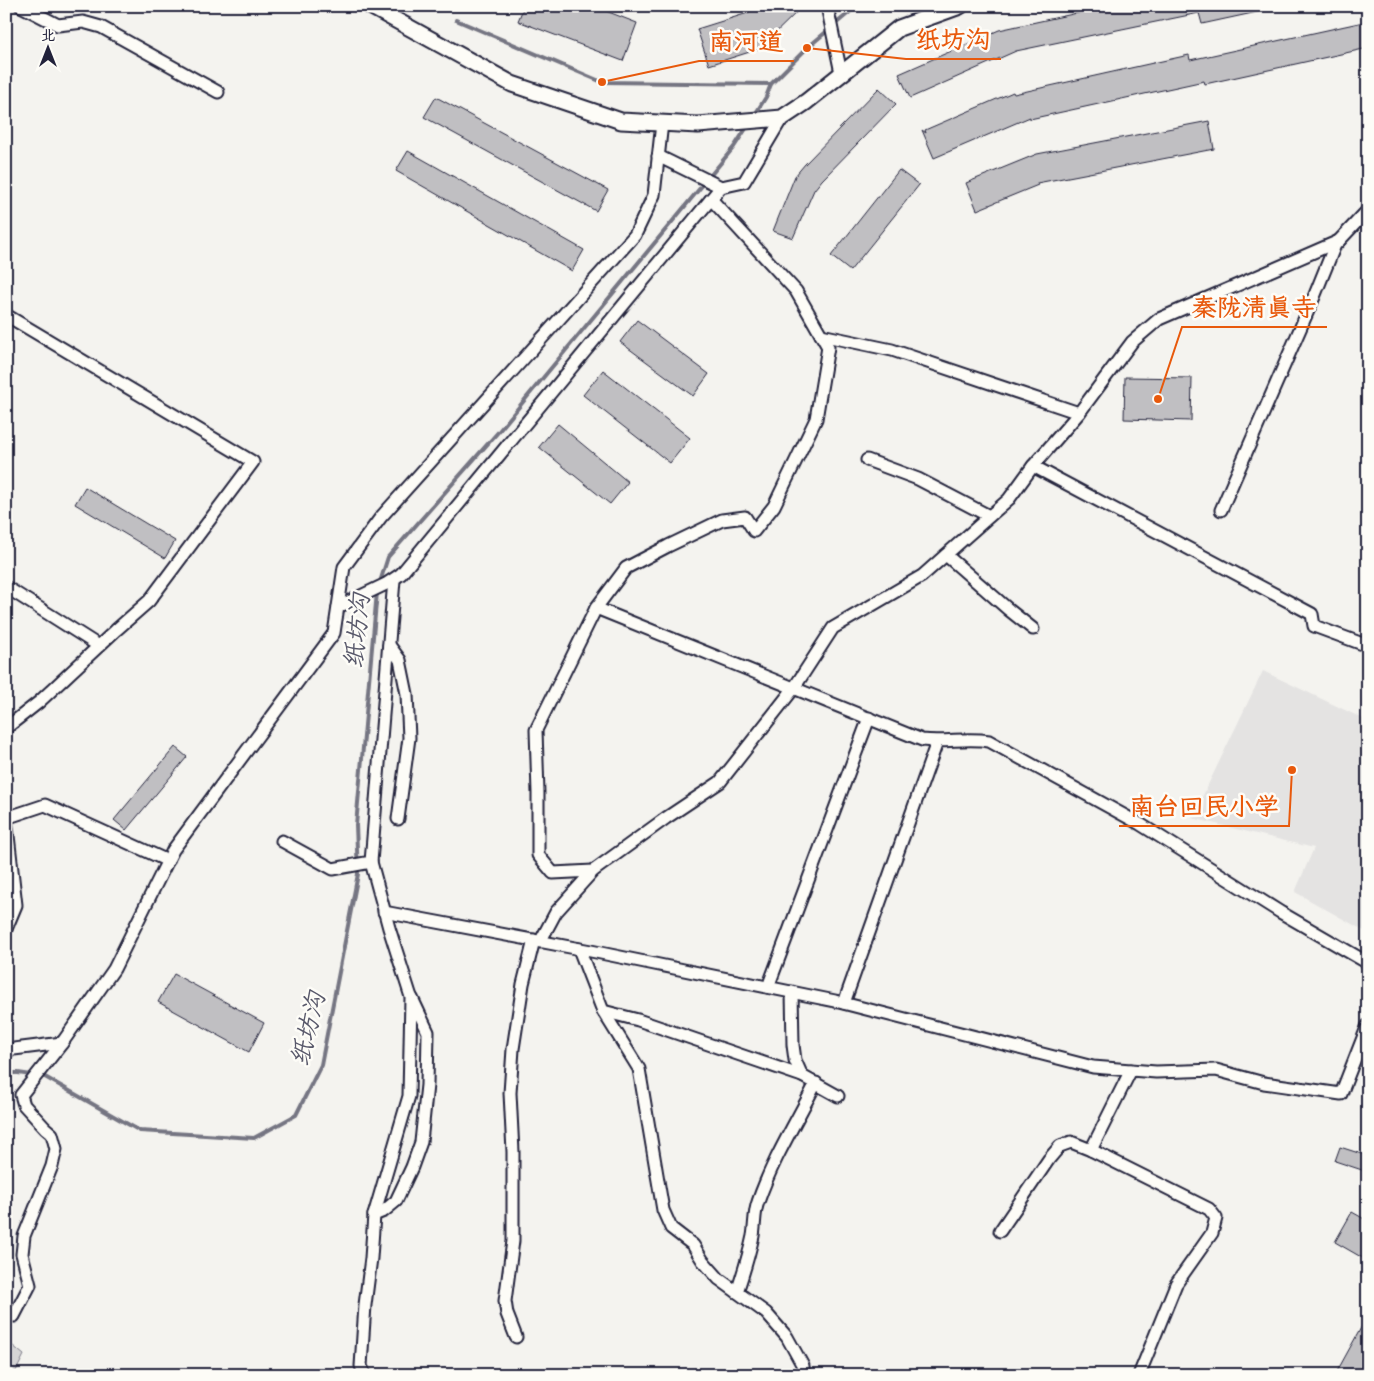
<svg xmlns="http://www.w3.org/2000/svg" width="1374" height="1381" font-family="Caveat,'LXGW WenKai TC',sans-serif">
<rect width="100%" height="100%" fill="#f4f3ef"/>
<filter id="ink" filterUnits="userSpaceOnUse"><feTurbulence type="fractalNoise" baseFrequency=".02" numOctaves="2"/><feDisplacementMap in="SourceGraphic" scale="10" xChannelSelector="R" yChannelSelector="G"/><feConvolveMatrix kernelMatrix="1 2 1 2 8 2 1 2 1" color-interpolation-filters="sRGB"/></filter>
<g filter="url(#ink)">
<path fill="#e4e3e2" d="M1263,671L1368,721V933L1295,892L1314,848L1192,818Z"/>
<path fill="#d5d4d5" stroke="#7c7b88" d="M7,1341L24,1355L14,1375H6Z"/>
<g fill="none" stroke-linecap="round" stroke-linejoin="round">
<g stroke="#757582" stroke-width="4">
<path d="M456,20L602,82L771,84"/>
<path d="M754,116L766,97L771,84L807,48L857,6"/>
<path d="M379,585L388,557L499,431L734,147L749,124"/>
<path d="M6,1073H18L45,1077L140,1131L254,1138L296,1115L321,1065L358,874L356,825L377,592"/>
</g>
</g>
<g fill="#c0bfc2" stroke="#22223b">
<path d="M524,6H593L637,23L623,61L518,21Z"/>
<path d="M754,6H803L759,49L709,65L697,29L748,13Z"/>
<path d="M1110,6H1262V11L1202,24L1199,13L1016,51L910,98L899,74L999,30Z"/>
<path d="M1368,21V48L1205,84L1204,81L1030,119V117L934,158L922,130L926,133L925,130L1013,92L1014,94L1189,55L1190,60Z"/>
<path d="M879,88L896,104L822,180L814,190L793,238L773,231L795,176L805,164Z"/>
<path d="M436,97L608,190L596,211L424,117Z"/>
<path d="M1209,121L1214,149L1037,183L1038,185L977,210L966,183L1037,154Z"/>
<path d="M408,151L584,250L572,271L396,171Z"/>
<path d="M899,170L919,185L850,271L831,256Z"/>
<path d="M637,320L709,374L693,396L620,342Z"/>
<path d="M603,370L690,438L670,463L583,395Z"/>
<path d="M1125,377L1192,378L1191,421L1124,419Z"/>
<path d="M558,424L628,482L610,504L539,447Z"/>
<path d="M85,487L175,541L165,558L75,504Z"/>
<path d="M175,747L187,757L126,830L114,820Z"/>
<path d="M174,974L264,1023L249,1052L158,1002Z"/>
<path d="M1340,1147L1368,1156V1172L1335,1161Z"/>
<path d="M1352,1212L1368,1221V1261L1335,1242Z"/>
<path d="M1368,1315V1375H1335Z"/>
</g>
<g fill="none" stroke-linecap="round" stroke-linejoin="round">
<g stroke="#22223b" stroke-width="15">
<g id="street">
<path d="M21,6L58,25L83,22L101,27L218,92"/>
<path d="M827,6L841,73"/>
<path d="M658,156L721,187"/>
<path d="M6,315L253,462L149,601L116,630L39,702L6,728"/>
<path d="M821,335L892,350L1079,413"/>
<path d="M867,460L918,479L989,516"/>
<path d="M1033,466L1312,614L1314,626L1368,646"/>
<path d="M1221,510L1314,297L1335,245L1368,210"/>
<path d="M946,555L1009,610L1033,629"/>
<path d="M6,587L99,646"/>
<path d="M338,607L386,584L401,574L711,199L721,187L744,182L782,118"/>
<path d="M596,608L626,568L668,546L722,520L745,517L754,531L774,506L816,419L828,347L796,291L711,199"/>
<path d="M389,645L400,660L407,694L409,738L398,819"/>
<path d="M6,818L45,805L168,861"/>
<path d="M6,818L16,905L6,929"/>
<path d="M282,841L333,869L371,862L394,580"/>
<path d="M593,871L553,873L538,855V793L536,730L596,608L922,740C945,743 967,737 989,741L1140,824L1280,912L1368,963"/>
<path d="M384,912L591,951L835,1001L1093,1067L1156,1072L1216,1070L1264,1083L1341,1094L1368,1025"/>
<path d="M540,942L556,912L593,871L666,818L720,782L794,688L833,628L922,576L1009,499L1033,466L1079,413L1132,342L1159,319L1339,241"/>
<path d="M579,949L603,1011L639,1069L663,1210L671,1228L693,1245L703,1261L719,1279L766,1313L787,1337L803,1366L804,1375"/>
<path d="M768,987L869,718"/>
<path d="M792,992L793,1045L795,1060L802,1076"/>
<path d="M844,1003L937,742"/>
<path d="M603,1011L638,1020L802,1076L838,1096"/>
<path d="M6,1050L62,1043"/>
<path d="M1091,1150L1131,1070"/>
<path d="M374,1215L384,1211L396,1201L412,1167L421,1142L427,1085L428,1032L412,998"/>
<path d="M1000,1231L1049,1159L1060,1146L1071,1142L1091,1150L1209,1209L1216,1218L1212,1233L1176,1284L1139,1375"/>
<path d="M737,1292C743,1274 749,1255 753,1236C755,1225 754,1212 758,1202C772,1161 796,1122 816,1083"/>
<path d="M14,1316L30,1285L22,1254L24,1236L52,1166L56,1149L52,1134L45,1128L24,1105L21,1095L62,1043L114,969L173,850L334,633L344,567L381,517L635,235L654,195L662,123"/>
<path d="M516,1337L507,1314L505,1301L513,1241V1152L510,1093L513,1049L523,984L534,940"/>
<path d="M365,1375L361,1366L365,1305L371,1258L374,1215L409,1096L411,997L389,928L371,862"/>
</g>
</g>
<g stroke="#22223b" stroke-width="19">
<path id="secondary" d="M370,6L512,84L621,121L698,125L782,118L806,102L899,28L960,6"/>
</g>
<use href="#street" stroke="#fdfcf7" stroke-width="11"/>
<use href="#secondary" stroke="#fdfcf7" stroke-width="15"/>
</g>
</g>
<g text-anchor="middle" dominant-baseline="central" stroke-width="5" stroke-linejoin="round" paint-order="stroke">
<g font-size="25" font-style="italic" fill="#59596b" stroke="#fdfcf7">
<text transform="translate(357 631) rotate(-84)">纸坊沟</text>
<text transform="translate(308 1029) rotate(-76)">纸坊沟</text>
</g>
</g>
<path fill="none" stroke="#e8590c" stroke-width="2" d="M807 48L906 59H1001M602 82L699 61H794M1158 399L1182 327H1327M1292 770L1289 826H1119"/>
<g fill="#e8590c" stroke="#fdfcf7" stroke-width="2">
<circle cx="807" cy="48" r="5"/>
<circle cx="602" cy="82" r="5"/>
<circle cx="1158" cy="399" r="5"/>
<circle cx="1292" cy="770" r="5"/>
</g>
<g font-size="25" text-anchor="middle" font-weight="bold" fill="#e8590c" stroke="#fdfcf7" stroke-width="5" stroke-linejoin="round" paint-order="stroke">
<text x="953" y="48">纸坊沟</text>
<text x="746" y="50">南河道</text>
<text x="1254" y="316">秦陇清真寺</text>
<text x="1204" y="815">南台回民小学</text>
</g>
<rect width="1374" height="1381" fill="none" stroke="#fdfcf7" stroke-width="25"/>
<rect x="12" y="12" width="1349" height="1356" fill="none" stroke="#22223b" stroke-width="2" filter="url(#ink)"/>
<g transform="translate(48 48)" stroke="#fdfcf7" stroke-width="4" paint-order="stroke">
<path d="M0-4L9 19L0 12L-9 19Z" fill="#22223b"/>
<text y="-8" font-size="14" font-weight="bold" text-anchor="middle" fill="#22223b">北</text>
</g>
</svg>
